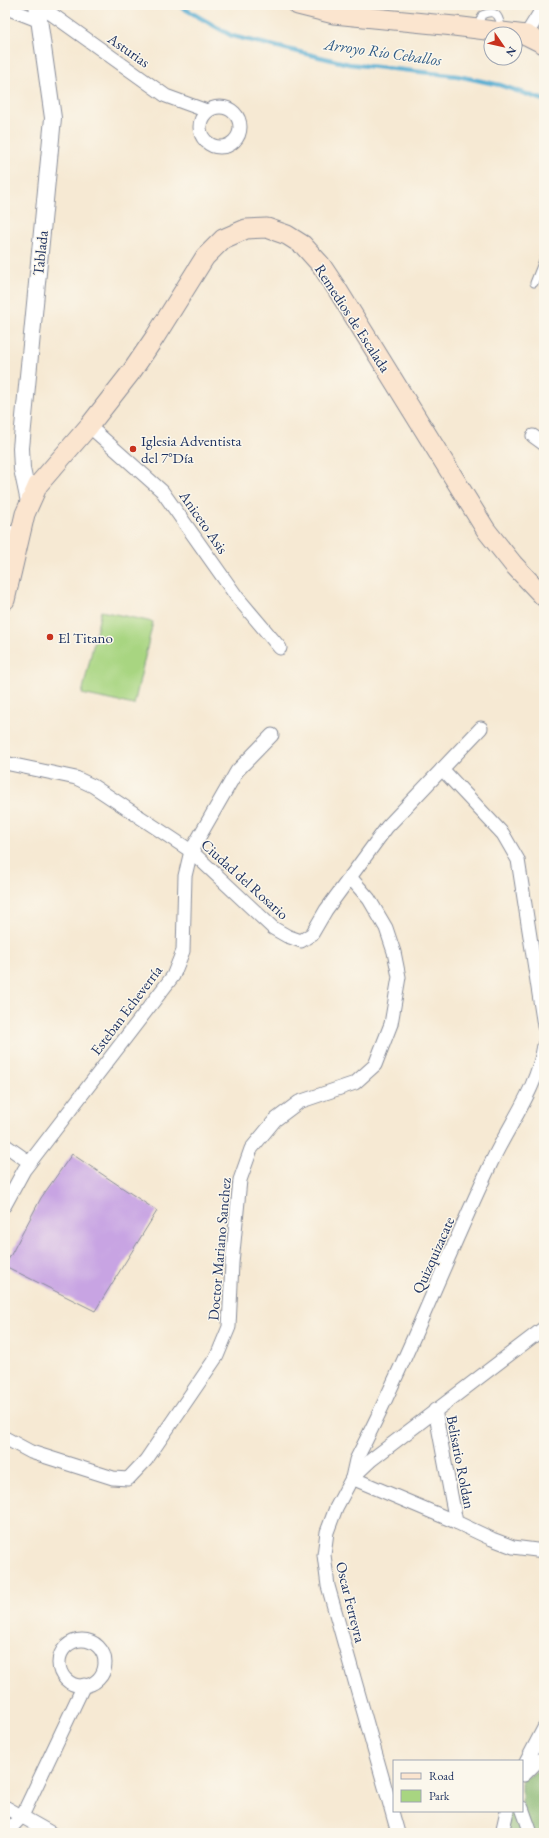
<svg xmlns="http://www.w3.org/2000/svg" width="549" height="1838" font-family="'EB Garamond',serif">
<rect width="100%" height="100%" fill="#fbf7ec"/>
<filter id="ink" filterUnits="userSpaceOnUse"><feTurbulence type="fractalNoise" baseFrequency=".025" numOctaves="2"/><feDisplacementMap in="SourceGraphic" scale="8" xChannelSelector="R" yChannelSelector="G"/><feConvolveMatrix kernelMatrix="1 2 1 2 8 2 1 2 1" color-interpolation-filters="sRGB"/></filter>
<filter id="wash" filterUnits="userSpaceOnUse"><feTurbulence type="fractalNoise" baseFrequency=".012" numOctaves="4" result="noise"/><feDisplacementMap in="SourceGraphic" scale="16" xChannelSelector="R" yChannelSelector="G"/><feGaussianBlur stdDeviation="0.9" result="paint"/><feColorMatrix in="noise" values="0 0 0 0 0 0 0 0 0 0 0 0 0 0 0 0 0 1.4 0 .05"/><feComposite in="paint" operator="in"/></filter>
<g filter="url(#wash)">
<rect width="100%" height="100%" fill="#f6e9d3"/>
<path fill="#a8d581" stroke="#628270" d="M101,611L153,622L134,705L82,694Z"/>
<path fill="#86b66f" stroke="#507266" d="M544,1767V1833H502L508,1811H522V1779Z"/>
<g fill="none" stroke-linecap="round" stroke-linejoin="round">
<path stroke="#54acd1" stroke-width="4.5" d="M178,5L232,36L349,64L458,76L500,85L544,100"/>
</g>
<g id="blocks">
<path fill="#c8a4e3" d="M72,1154L157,1211L95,1311L5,1266L41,1198Z"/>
</g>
</g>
<g filter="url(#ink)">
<use href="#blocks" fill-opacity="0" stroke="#888c98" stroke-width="1"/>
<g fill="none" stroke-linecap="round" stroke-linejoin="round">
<g stroke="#888c98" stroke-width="9">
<g id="service">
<path d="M477,28L482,15C497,8 501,18 501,32"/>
<path d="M534,283L544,258"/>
</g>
</g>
<g stroke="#888c98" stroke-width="15">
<g id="minor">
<path d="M5,5L9,9L40,21"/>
<path d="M39,5L166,96L207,111"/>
<path d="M526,35L544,6"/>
<circle cx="220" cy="127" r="20"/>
<path d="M89,426L162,491L237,597L280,648"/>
<path d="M533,436L544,444"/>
<path d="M5,533L20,532"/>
<path d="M5,763L76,778L93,786L191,851L273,928L287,936L301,941L312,934L326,910L387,827L481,728"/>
<path d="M442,769L503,834L518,860L544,1026"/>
<path d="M5,1145L29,1162"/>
<path d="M5,1205L24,1170L173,976L183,951L185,876L191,851L237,771L272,735"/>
<path d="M435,1410L456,1522L492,1539L513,1547L544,1551"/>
<path d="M5,1438L31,1452L113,1478L128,1479L146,1460L217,1356L229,1327L232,1263L240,1180L251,1149L275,1120L299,1102L355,1083L375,1065L391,1024L399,977L394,952L386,928L369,899L350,877"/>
<path d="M456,1522L352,1478L356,1460C406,1363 445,1260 492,1161C510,1123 538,1087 544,1045"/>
<circle cx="82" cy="1663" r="23"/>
<path d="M522,1770L544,1728"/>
<path d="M524,1775L538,1761L544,1758"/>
<path d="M5,1807L51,1833"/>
<path d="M522,1808L531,1833"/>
<path d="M6,1833L22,1816L84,1685"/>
<path d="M398,1833L328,1586L324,1555L327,1532L336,1508L352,1478L371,1460L544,1328"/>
<path d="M502,1833L507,1811"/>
</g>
</g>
<g stroke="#888c98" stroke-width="18">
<path id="tertiary" d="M29,502L22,469L21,448L53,118L37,5"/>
</g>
<g stroke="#888c98" stroke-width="21">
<g id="secondary">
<path d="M298,5L334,14L454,26L526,35L544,44"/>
<path d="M5,600L25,514L38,485L89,426L132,371L155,337L205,257L223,239L246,229L267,228L287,235L303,245L321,265L337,289L486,530L513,564L544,597"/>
</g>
</g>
<use href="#service" stroke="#fff" stroke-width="7"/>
<use href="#minor" stroke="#fff" stroke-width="13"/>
<use href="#tertiary" stroke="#fff" stroke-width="16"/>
<use href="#secondary" stroke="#fbe5cf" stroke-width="19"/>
</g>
</g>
<g fill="#c8321e" stroke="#fbf7ec" stroke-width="1.5">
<circle cx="133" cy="449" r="4"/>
<circle cx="50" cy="637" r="4"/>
</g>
<g text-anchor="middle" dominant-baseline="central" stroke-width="3" stroke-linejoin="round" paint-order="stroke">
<g font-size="15" fill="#1b2f5e" stroke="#fbf7ec">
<text transform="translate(129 50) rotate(35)">Asturias</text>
<text transform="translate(40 253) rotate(-84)">Tablada</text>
<text transform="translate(353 318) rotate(57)">Remedios de Escalada</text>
<text transform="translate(204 522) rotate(55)">Aniceto Asis</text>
<text transform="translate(245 879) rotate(42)">Ciudad del Rosario</text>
<text transform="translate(126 1010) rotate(-53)">Esteban Echeverría</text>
<text transform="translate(219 1249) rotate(-85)">Doctor Mariano Sanchez</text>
<text transform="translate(433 1255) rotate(-66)">Quizquizacate</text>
<text transform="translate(461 1462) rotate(79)">Belisario Roldan</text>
<text transform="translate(351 1602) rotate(76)">Oscar Ferreyra</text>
</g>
<g font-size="15" fill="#1b2f5e" stroke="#fbf7ec" text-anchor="start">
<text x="141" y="440">Iglesia Adventista<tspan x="141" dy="17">del 7°Día</tspan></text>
<text x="58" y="637">El Titano</text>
</g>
<g font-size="16" font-style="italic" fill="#2f5b86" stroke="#fbf7ec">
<text transform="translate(383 52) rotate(8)">Arroyo Río Ceballos</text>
</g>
</g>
<rect width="549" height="1838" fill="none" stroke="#fbf7ec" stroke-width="20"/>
<rect x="393" y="1760" width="130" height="52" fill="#fbf7ec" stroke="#a1a7b3"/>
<rect x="401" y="1773" width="20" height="6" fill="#fbe5cf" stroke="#a1a7b3"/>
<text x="429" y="1780" font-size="12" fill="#1b2f5e">Road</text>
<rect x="401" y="1790" width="20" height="12" fill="#a8d581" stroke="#a1a7b3"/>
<text x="429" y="1800" font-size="12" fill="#1b2f5e">Park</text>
<g transform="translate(503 46) rotate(124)"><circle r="19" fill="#fbf7ec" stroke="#a1a7b3"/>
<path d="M0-3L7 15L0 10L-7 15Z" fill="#c8321e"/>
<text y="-6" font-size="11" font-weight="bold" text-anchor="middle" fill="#1b2f5e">N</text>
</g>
</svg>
